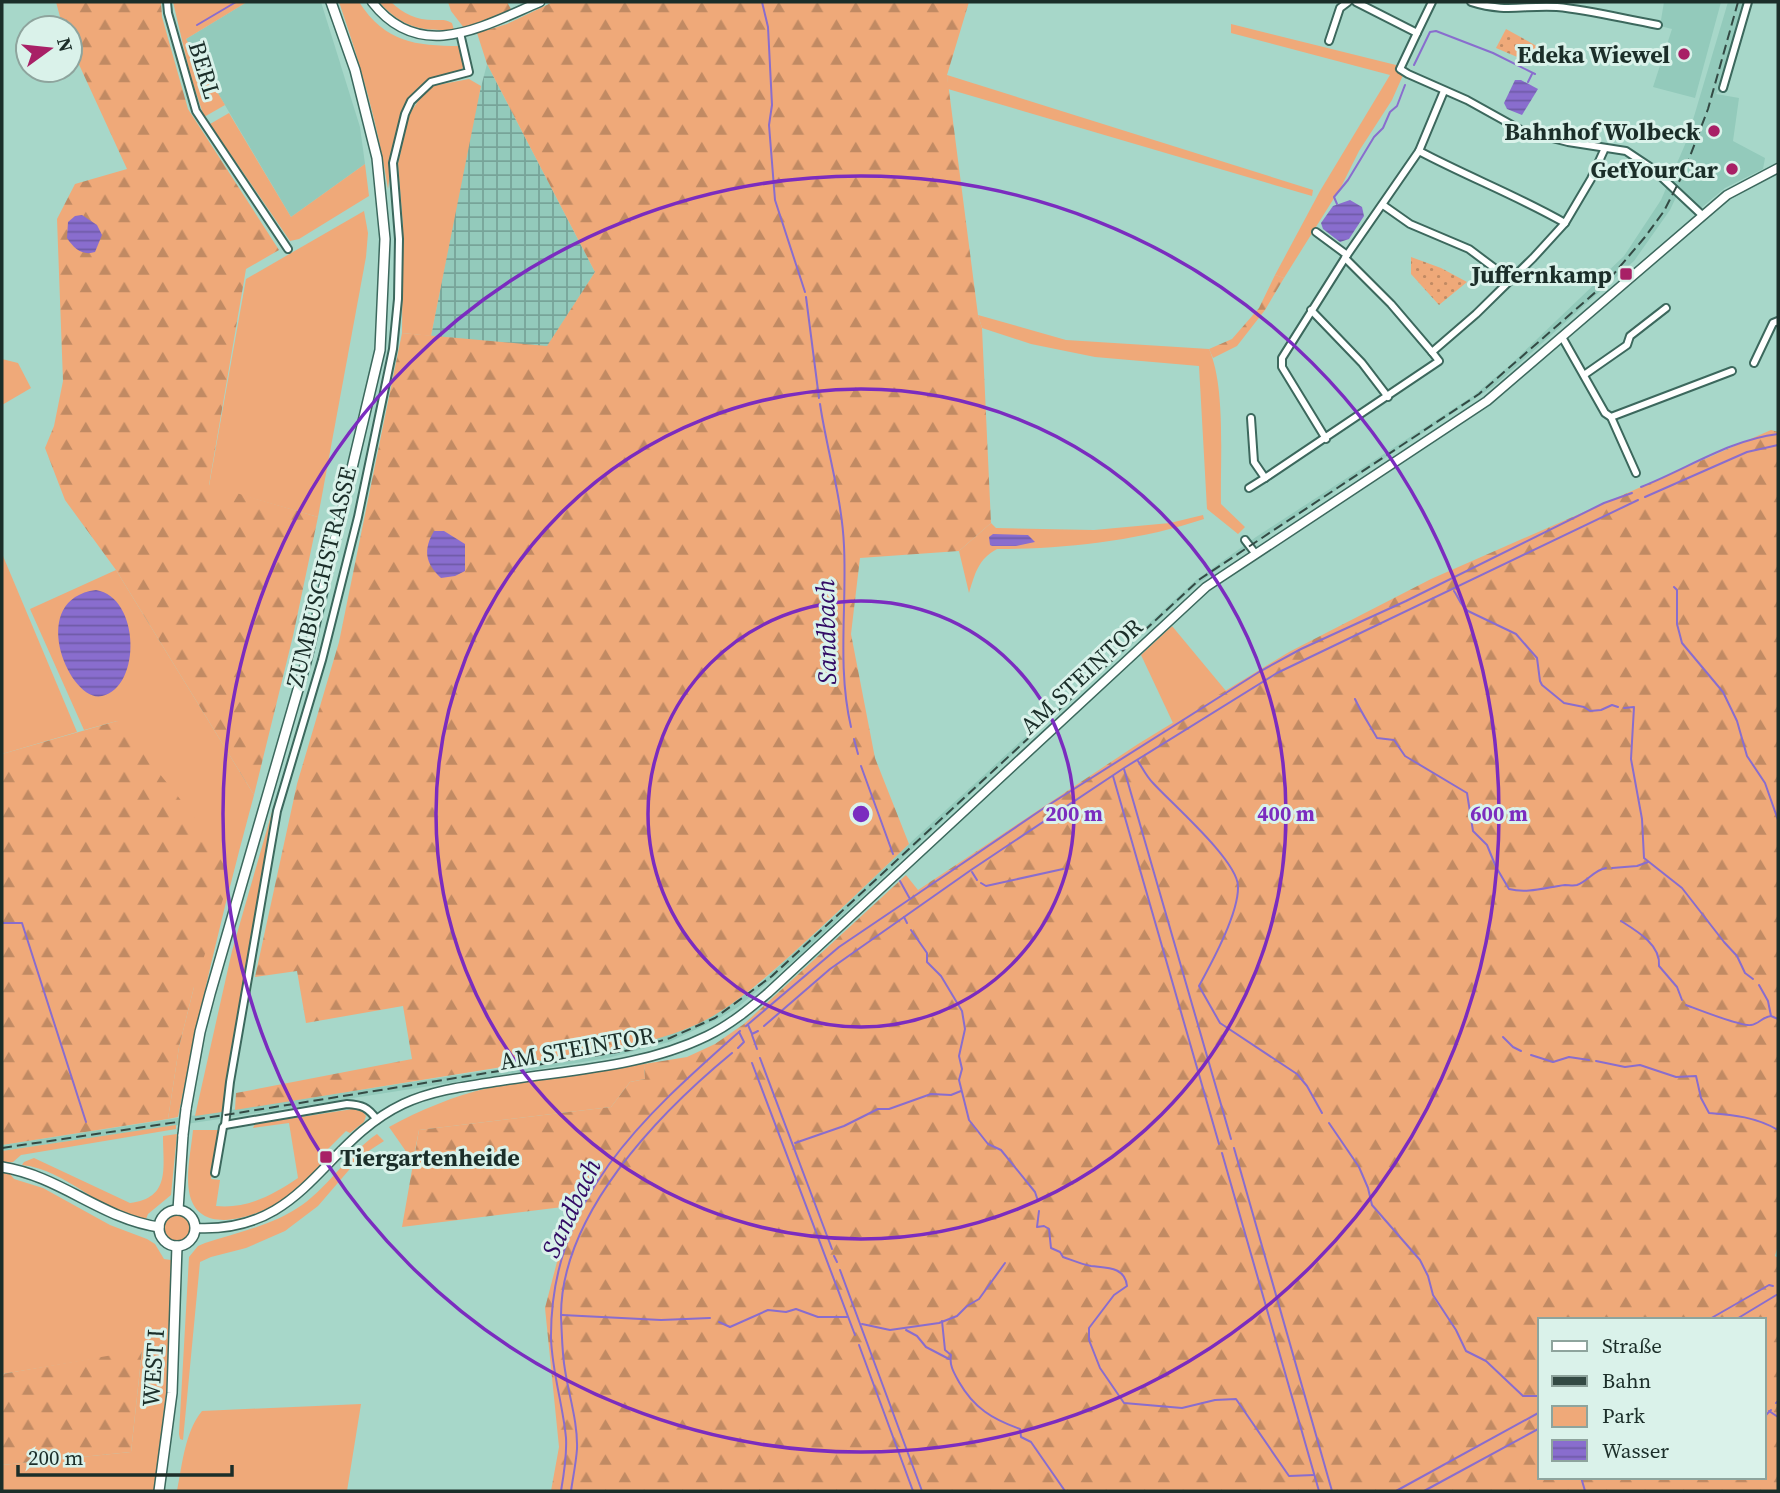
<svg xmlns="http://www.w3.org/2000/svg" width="1780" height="1493" font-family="'Source Serif 4',serif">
<defs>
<pattern id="industrial-grid" width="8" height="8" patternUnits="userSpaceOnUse" patternTransform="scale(1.75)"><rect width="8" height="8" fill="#93cabb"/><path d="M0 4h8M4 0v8" fill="none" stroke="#77a498"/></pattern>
<pattern id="forest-firs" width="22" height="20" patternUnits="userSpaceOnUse" patternTransform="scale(1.75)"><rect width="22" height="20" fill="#efa979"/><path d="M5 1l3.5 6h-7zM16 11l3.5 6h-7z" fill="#c18a63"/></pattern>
<pattern id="park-dots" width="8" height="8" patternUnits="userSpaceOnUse" patternTransform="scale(1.75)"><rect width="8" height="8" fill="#efa979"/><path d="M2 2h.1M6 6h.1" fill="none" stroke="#c18a63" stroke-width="1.8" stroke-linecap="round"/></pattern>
<pattern id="water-rules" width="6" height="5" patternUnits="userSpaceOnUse" patternTransform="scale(1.75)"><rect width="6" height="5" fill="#896dce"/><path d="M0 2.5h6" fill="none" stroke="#6f5aa7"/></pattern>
</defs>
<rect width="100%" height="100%" fill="#a7d7c9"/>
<g fill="#93cabb">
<path d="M247,2H321L360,127L365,164L291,217L186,39Z"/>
<path d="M1664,2H1721L1695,98L1653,87L1672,29L1660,26Z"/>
<path d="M1728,2H1749L1732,65L1716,94L1739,98L1733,141L1765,158L1763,169L1725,188L1701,208L1679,191L1670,210L1634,261L1494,386L1229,561L1199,583L1063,707L798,957L738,1007L716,1020L669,1042L608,1058L213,1120L2,1151V1145L510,1067L639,1044L691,1027L734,1002L757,986L830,920L909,844L1196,580L1256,537L1473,396L1510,365L1624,256L1661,200L1687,140Z"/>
</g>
<path fill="url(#industrial-grid)" d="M487,64L595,272L547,347L431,336L475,110Z"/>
<g fill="#efa979">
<path d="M173,2H247L186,39L225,105L204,117L190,74Z"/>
<path d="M339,2H359C385,42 415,46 460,46L464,65L461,71C451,73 438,75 429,80C393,99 394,153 388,189C378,124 360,63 339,2Z"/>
<path d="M379,2H391C404,14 416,20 434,20C442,20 445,19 452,23L454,30C420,31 403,28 379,2Z"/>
<path d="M1231,24L1396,65L1404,73L1392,100L1359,151L1341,187L1284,278L1275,275L1320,191L1390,75L1231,33Z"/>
<path d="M947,75L1313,190L1312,196L948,89Z"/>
<path d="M469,79L481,86L431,336L402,333L403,225L398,164L409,115L420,98L432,86Z"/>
<path d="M229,113L291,217L365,164L369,196L299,239L290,241L210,124Z"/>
<path d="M364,211L368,233L366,257L318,517L209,486L246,279Z"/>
<path d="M978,315L1066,340L1209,349C1226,387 1220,461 1221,504L1245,527L1238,534L1207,509L1199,366L1095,357L1031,344L982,328Z"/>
<path d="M2,359L18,363L31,388L2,405Z"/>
<path d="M1203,515L1204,519C1138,541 1066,549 997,549C978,559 975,574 969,593L959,551L991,523L996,528L1094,530L1170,523Z"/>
<path d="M3,556L77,732L2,754V557Z"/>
<path d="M116,570L254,795C225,902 199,1009 178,1117L168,1119L179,1047L194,987L117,721L84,730L30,609Z"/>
<path d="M1172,626L1226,691L1173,723L1141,655Z"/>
<path d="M276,798L277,802L222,1112L195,1116L232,951Z"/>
<path d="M644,1064L645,1079L630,1082L611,1107L419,1130L412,1166L405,1150L389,1127C420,1110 454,1096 488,1088Z"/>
<path d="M353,1109L363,1112L366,1116L364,1122L350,1133L346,1131L320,1157L323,1161C314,1173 305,1185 293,1194C269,1212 202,1241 190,1196C185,1176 191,1151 193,1130H219L211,1179L220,1180L216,1206C247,1209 273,1195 298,1178L289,1123L253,1128L255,1124Z"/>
<path d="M176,1125V1129L21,1155L13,1162L2,1163V1151Z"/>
<path d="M177,1134L171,1195L148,1214L146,1219C100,1213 68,1170 22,1165L24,1162L34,1158L130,1203C171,1198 163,1168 163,1136Z"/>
<path d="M377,1134L384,1141L361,1156L318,1206L285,1231L246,1248L211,1257L200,1262L183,1440L180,1439L179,1434L189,1257L198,1246L205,1243C238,1232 272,1226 302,1205C330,1185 348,1154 377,1134Z"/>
<path d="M2,1172L10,1174L14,1179L43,1188L110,1225L147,1239L155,1244L164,1259L171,1260L169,1368L154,1491H2V1465L131,1452L142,1351L2,1374Z"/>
<circle cx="177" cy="1228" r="14"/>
<path d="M361,1404L347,1491H177C182,1466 185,1431 202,1411Z"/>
</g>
<g fill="url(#forest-firs)" fill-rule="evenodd">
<path d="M56,2H161L162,17L188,109L279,250L246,269L209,485L318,517L293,636L254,795L116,570L65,500L45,448L54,426L63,381L57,219L75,184L127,169L70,45V28H63Z"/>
<path d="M448,2H507L512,11L464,28L451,11Z"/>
<path d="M553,2H969L947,75L978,315L982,328L991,523L959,551L860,558L851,634L875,758L909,844C870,881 832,918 792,954C767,976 742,999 713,1016C680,1035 643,1043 607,1050L235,1110L236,1093L412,1059L403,1006L306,1023L297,971L255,977L297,784L339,642L402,333L547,346L595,272L487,64L477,33L507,24Z"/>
<path d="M1275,275L1284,278L1265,310L1237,346L1213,358L1209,349L1232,339L1259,308Z"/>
<path d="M1771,430L1778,432V1245L1775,1256L1778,1258V1491H551L559,1447L545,1308L564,1235L579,1205L402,1227L419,1130L611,1107L630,1082L645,1079L644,1064L687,1057L715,1044L744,1024L906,875L918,890L1138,744L1289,652L1431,579ZM1540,1320H1764V1477H1540Z"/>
<path d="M117,721L234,866L194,987L179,1047L168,1119L2,1145V754Z"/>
<path d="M142,1350L131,1452L2,1465V1374Z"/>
</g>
<g fill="url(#park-dots)">
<path d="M1506,29L1542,49L1534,64L1496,48Z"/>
<path d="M1411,257L1441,268L1467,282L1439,305L1411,274Z"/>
</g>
<g fill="url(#water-rules)">
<path d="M1515,80H1521L1538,89L1522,115L1507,109L1504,103Z"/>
<path d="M1350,200L1362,207L1364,216L1349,239L1340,242L1323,229L1321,223L1333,206Z"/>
<path d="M82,215L97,225L102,235L95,252C83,256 74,249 67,238L68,222L75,216Z"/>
<path d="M434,531H444L465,544V571L455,576L441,578C425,563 423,550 434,531Z"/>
<path d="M993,534L1028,535L1035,542L1016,546H992L990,545L989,537Z"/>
<path d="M96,590C140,597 142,687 102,696C70,704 25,599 96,590Z"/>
</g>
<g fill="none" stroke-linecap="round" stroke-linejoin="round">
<g stroke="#896dce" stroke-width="2">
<path d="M762,2L768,27L772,105L769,125L775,200L805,292"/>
<path d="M197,25L236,2"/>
<path d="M1414,65L1430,32L1436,31L1493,53L1535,74"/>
<path d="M1528,82L1532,74"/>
<path d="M1337,204L1334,197L1348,180L1374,137L1383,128L1390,112L1397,106L1405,85"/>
<path d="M806,297L819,398"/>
<path d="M820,404C827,451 842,498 844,546C847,607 837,667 851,727"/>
<path d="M1641,487C1687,469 1729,440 1778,434"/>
<path d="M1645,497L1747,452L1778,445"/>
<path d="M1674,587L1677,590V624L1682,643L1723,692L1737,721L1747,756L1765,783L1778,820"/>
<path d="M1454,591C1459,598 1460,605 1468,611L1516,634L1537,658L1540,681L1542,685L1564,703L1584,707L1590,711L1601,710L1612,705L1618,707"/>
<path d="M1355,699C1361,712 1369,724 1377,738L1394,740L1405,756L1467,793L1473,831L1487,845L1496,867L1509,889C1528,894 1547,887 1565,885C1569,885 1573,886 1577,885C1588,881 1594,870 1606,868"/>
<path d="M1624,708L1634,707L1631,759L1642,819L1644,858L1682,888L1724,942L1737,956L1745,973L1753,979"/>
<path d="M854,739L858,754"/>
<path d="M1138,761C1143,769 1147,777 1153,783C1172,804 1237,860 1238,886C1239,913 1212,962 1199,986L1220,1023L1297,1074L1307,1086L1322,1113"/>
<path d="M861,766L893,854"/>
<path d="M1124,769L1231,1139"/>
<path d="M1113,776L1219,1144"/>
<path d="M1612,868L1637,866L1648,862"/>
<path d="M972,872L977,880"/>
<path d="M981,883L986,886L1063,869"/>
<path d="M910,899L1047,806L1259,672L1301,649L1406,601L1604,503L1632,493"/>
<path d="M904,917L907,923"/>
<path d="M1621,921C1637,931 1661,945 1659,966L1677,987L1682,1000"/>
<path d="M2,923H22L86,1122"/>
<path d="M911,930L927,953V962L941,976L962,1011L965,1029L959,1056L962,1069L959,1080L969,1120L988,1144L1001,1150L1035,1192L1038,1201"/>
<path d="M1759,985L1768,1001L1771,1016L1778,1019"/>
<path d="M1686,1005C1697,1009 1742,1027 1751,1025C1759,1024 1762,1017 1771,1016"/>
<path d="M748,1025L752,1034L758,1031"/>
<path d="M746,1026L839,947L910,899L900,881"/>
<path d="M764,1026L830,969L971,870L1124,768L1277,673L1638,500"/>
<path d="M752,1035L757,1049"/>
<path d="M1503,1037L1513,1047L1521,1051"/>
<path d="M738,1048L744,1042L739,1032"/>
<path d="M1531,1055L1553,1062L1569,1057L1589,1060"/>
<path d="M760,1058L832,1249"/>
<path d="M1596,1061L1625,1067L1640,1065L1676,1077L1696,1076L1701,1098L1709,1113C1734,1115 1756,1117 1778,1130"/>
<path d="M752,1063L855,1335"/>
<path d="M1329,1123L1359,1167L1368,1188L1372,1205L1420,1260L1428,1276L1433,1295L1456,1330L1466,1351L1486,1361L1523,1396H1540"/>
<path d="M795,1143L844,1126L878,1109H889L931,1094L951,1095L961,1091"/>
<path d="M1234,1148L1332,1491"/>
<path d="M1222,1153L1319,1491"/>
<path d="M1039,1211L1037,1227L1044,1226L1049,1229L1051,1248L1060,1252L1063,1257C1072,1260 1081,1264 1091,1266C1105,1268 1125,1266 1127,1286L1114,1295L1089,1328V1340L1100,1368L1124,1403L1182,1408L1215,1400L1236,1399L1289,1476L1314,1475"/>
<path d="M834,1256L837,1262"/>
<path d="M840,1270L922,1491"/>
<path d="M562,1315L661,1320L710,1318"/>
<path d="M1708,1320L1769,1285L1773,1286"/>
<path d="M1735,1320L1778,1294"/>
<path d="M942,1321L945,1350L951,1355C949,1365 954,1373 959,1382C974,1408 992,1419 1020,1429L1021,1437L1031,1442L1065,1491"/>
<path d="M719,1322L730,1327L768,1310L786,1312L796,1309L818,1317H847"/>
<path d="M862,1324L890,1330L939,1323L957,1316L967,1306L979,1299L1005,1263"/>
<path d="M906,1330L917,1336L926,1347L949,1359"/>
<path d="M859,1345L913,1491"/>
<path d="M1776,1403L1778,1401"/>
<path d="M1769,1411L1778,1417"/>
<path d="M1764,1417L1771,1410"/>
<path d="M1581,1477L1585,1491"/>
<path d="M561,1491C564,1474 567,1456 566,1438C563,1405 552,1372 551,1338C550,1199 644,1116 740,1031"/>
<path d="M571,1491C573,1477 576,1463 577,1449C578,1423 569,1396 565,1370C562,1353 562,1335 561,1317C560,1215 658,1114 732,1053"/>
<path d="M1396,1491L1540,1412"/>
<path d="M1424,1491L1540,1428"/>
</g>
<g stroke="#3c685d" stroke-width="10">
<g id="minor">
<path d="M167,2L168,13L196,111L288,249"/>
<path d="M1356,2L1417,33L1432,2"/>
<path d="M1471,2C1505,13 1524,5 1557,7C1590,10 1624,19 1658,25"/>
<path d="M1417,33L1400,69L1408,74L1467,100L1521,130L1568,142L1626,151L1653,169L1702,215"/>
<path d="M1329,41L1340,8L1348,2"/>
<path d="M1723,88L1748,2"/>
<path d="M1419,151C1468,177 1518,196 1565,223"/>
<path d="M1383,205L1410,224L1469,249L1509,279"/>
<path d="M1316,232L1347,255"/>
<path d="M1345,258L1391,304L1432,352"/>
<path d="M1311,310L1362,363L1388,397"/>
<path d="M1562,337L1605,413L1611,417L1732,371"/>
<path d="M1754,363L1773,323L1778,321"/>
<path d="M1584,375L1627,345L1630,336L1666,308"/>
<path d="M1611,417L1636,473"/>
<path d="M1251,418L1254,462L1265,478L1439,361L1432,352L1476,314L1533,258L1565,223L1591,179L1605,148"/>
<path d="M1326,439L1282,367V358L1345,258L1419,151L1444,91"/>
<path d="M1249,488L1265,478"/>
<path d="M1245,540L1255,553"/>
<path d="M225,1125L230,1082L277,811L322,660L358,517L393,349L398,299L399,239L393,163L405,114L411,101L431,82L469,72L460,33"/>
<path d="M215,1173L223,1127L225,1125L347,1104C362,1105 368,1107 377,1120"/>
</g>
</g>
<g stroke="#3c685d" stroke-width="11">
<g id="tertiary">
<path d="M372,2C420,64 483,26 540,2"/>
<path d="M195,1228C305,1234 321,1143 403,1104C433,1090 467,1086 500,1081C569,1070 644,1067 707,1036C730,1025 749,1009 768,993L1206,587L1487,401L1727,195L1778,168"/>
</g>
</g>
<g stroke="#3c685d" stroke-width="12">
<g id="secondary">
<path d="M186,1109L200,1032L210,994L306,662L380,350L385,239L377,158L355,70L331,2"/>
<path d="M2,1167C60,1176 102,1219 159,1227"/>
<path d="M178,1210L183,1135"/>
<circle cx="177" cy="1228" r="18"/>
<path d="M159,1491L172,1393L177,1246"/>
</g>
</g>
<use href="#minor" stroke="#fff" stroke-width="6"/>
<use href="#tertiary" stroke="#fff" stroke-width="8"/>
<use href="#secondary" stroke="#fff" stroke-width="9"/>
<path stroke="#334a44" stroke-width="2" stroke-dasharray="10 5" stroke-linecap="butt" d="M2,1148L225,1115L630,1050L670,1038L715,1018L772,976L1200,579L1479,394L1606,283L1645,237L1664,211L1684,172L1708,109L1738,2"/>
<g stroke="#3c685d" stroke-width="12" stroke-linecap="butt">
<path id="secondary-bridge" d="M183,1135L186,1109"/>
</g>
<use href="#secondary-bridge" stroke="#fff" stroke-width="9"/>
</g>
<g fill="none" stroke="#7b2cbf" stroke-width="3.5">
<circle cx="861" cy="814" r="213"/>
<circle cx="861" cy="814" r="425"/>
<circle cx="861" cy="814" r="638"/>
</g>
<g fill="#a82066" stroke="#daf2ea" stroke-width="2.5">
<circle cx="1684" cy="54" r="7"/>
<circle cx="1714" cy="131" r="7"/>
<circle cx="1732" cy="169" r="7"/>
<rect x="1619" y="267" width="14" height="14" rx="3.5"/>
<rect x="319" y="1150" width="14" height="14" rx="3.5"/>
</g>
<g text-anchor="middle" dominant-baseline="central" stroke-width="6" stroke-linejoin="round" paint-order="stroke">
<g font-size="24" font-weight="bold" fill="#1b2e29" stroke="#daf2ea" text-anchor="end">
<text x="1670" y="54">Edeka Wiewel</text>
<text x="1700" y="131">Bahnhof Wolbeck</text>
<text x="1718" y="169">GetYourCar</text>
<text x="1612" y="274">Juffernkamp</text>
<text x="340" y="1157" text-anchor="start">Tiergartenheide</text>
</g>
<g font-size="24" fill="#1b2e29" stroke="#daf2ea">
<text transform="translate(205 70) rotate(73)">BERL</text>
<text transform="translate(321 577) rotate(-76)">ZUMBUSCHSTRASSE</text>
<text transform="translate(1081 676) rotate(-43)">AM STEINTOR</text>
<text transform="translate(577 1048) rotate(-10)">AM STEINTOR</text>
<text transform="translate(153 1368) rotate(-86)">WEST I</text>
</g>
<g font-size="26" font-style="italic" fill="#320b65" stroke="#daf2ea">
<text transform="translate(826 632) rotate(-91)">Sandbach</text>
<text transform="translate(571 1208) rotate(-65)">Sandbach</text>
</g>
</g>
<circle cx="861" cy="814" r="10" fill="#7b2cbf" stroke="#daf2ea" stroke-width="3.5"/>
<g font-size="21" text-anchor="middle" font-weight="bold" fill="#7b2cbf" stroke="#daf2ea" stroke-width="6" stroke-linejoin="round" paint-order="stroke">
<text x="1074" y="821">200 m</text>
<text x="1286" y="821">400 m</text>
<text x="1499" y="821">600 m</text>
</g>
<rect width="1780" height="1493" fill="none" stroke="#1b2e29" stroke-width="7"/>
<rect x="1538" y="1318" width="228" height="161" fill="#daf2ea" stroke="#8ea49d" stroke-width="2"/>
<rect x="1552" y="1341" width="35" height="10" fill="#ffffff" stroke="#8ea49d" stroke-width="2"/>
<text x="1602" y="1353" font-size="21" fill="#1b2e29">Straße</text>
<rect x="1552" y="1376" width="35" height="10" fill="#334a44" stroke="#8ea49d" stroke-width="2"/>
<text x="1602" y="1388" font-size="21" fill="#1b2e29">Bahn</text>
<rect x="1552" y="1406" width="35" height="21" fill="#efa979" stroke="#8ea49d" stroke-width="2"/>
<text x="1602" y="1423" font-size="21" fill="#1b2e29">Park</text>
<rect x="1552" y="1440" width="35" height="21" fill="url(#water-rules)" stroke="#8ea49d" stroke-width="2"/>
<text x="1602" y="1458" font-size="21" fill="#1b2e29">Wasser</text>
<g transform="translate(49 49) rotate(75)"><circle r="33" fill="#daf2ea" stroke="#8ea49d" stroke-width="2"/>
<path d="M0-5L12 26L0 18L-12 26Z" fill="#a82066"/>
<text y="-10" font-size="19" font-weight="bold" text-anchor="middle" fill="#1b2e29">N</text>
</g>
<path d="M18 1465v10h214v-10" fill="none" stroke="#1b2e29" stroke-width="3.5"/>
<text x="28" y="1465" font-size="21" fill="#1b2e29" stroke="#daf2ea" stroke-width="5" paint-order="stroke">200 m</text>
</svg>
